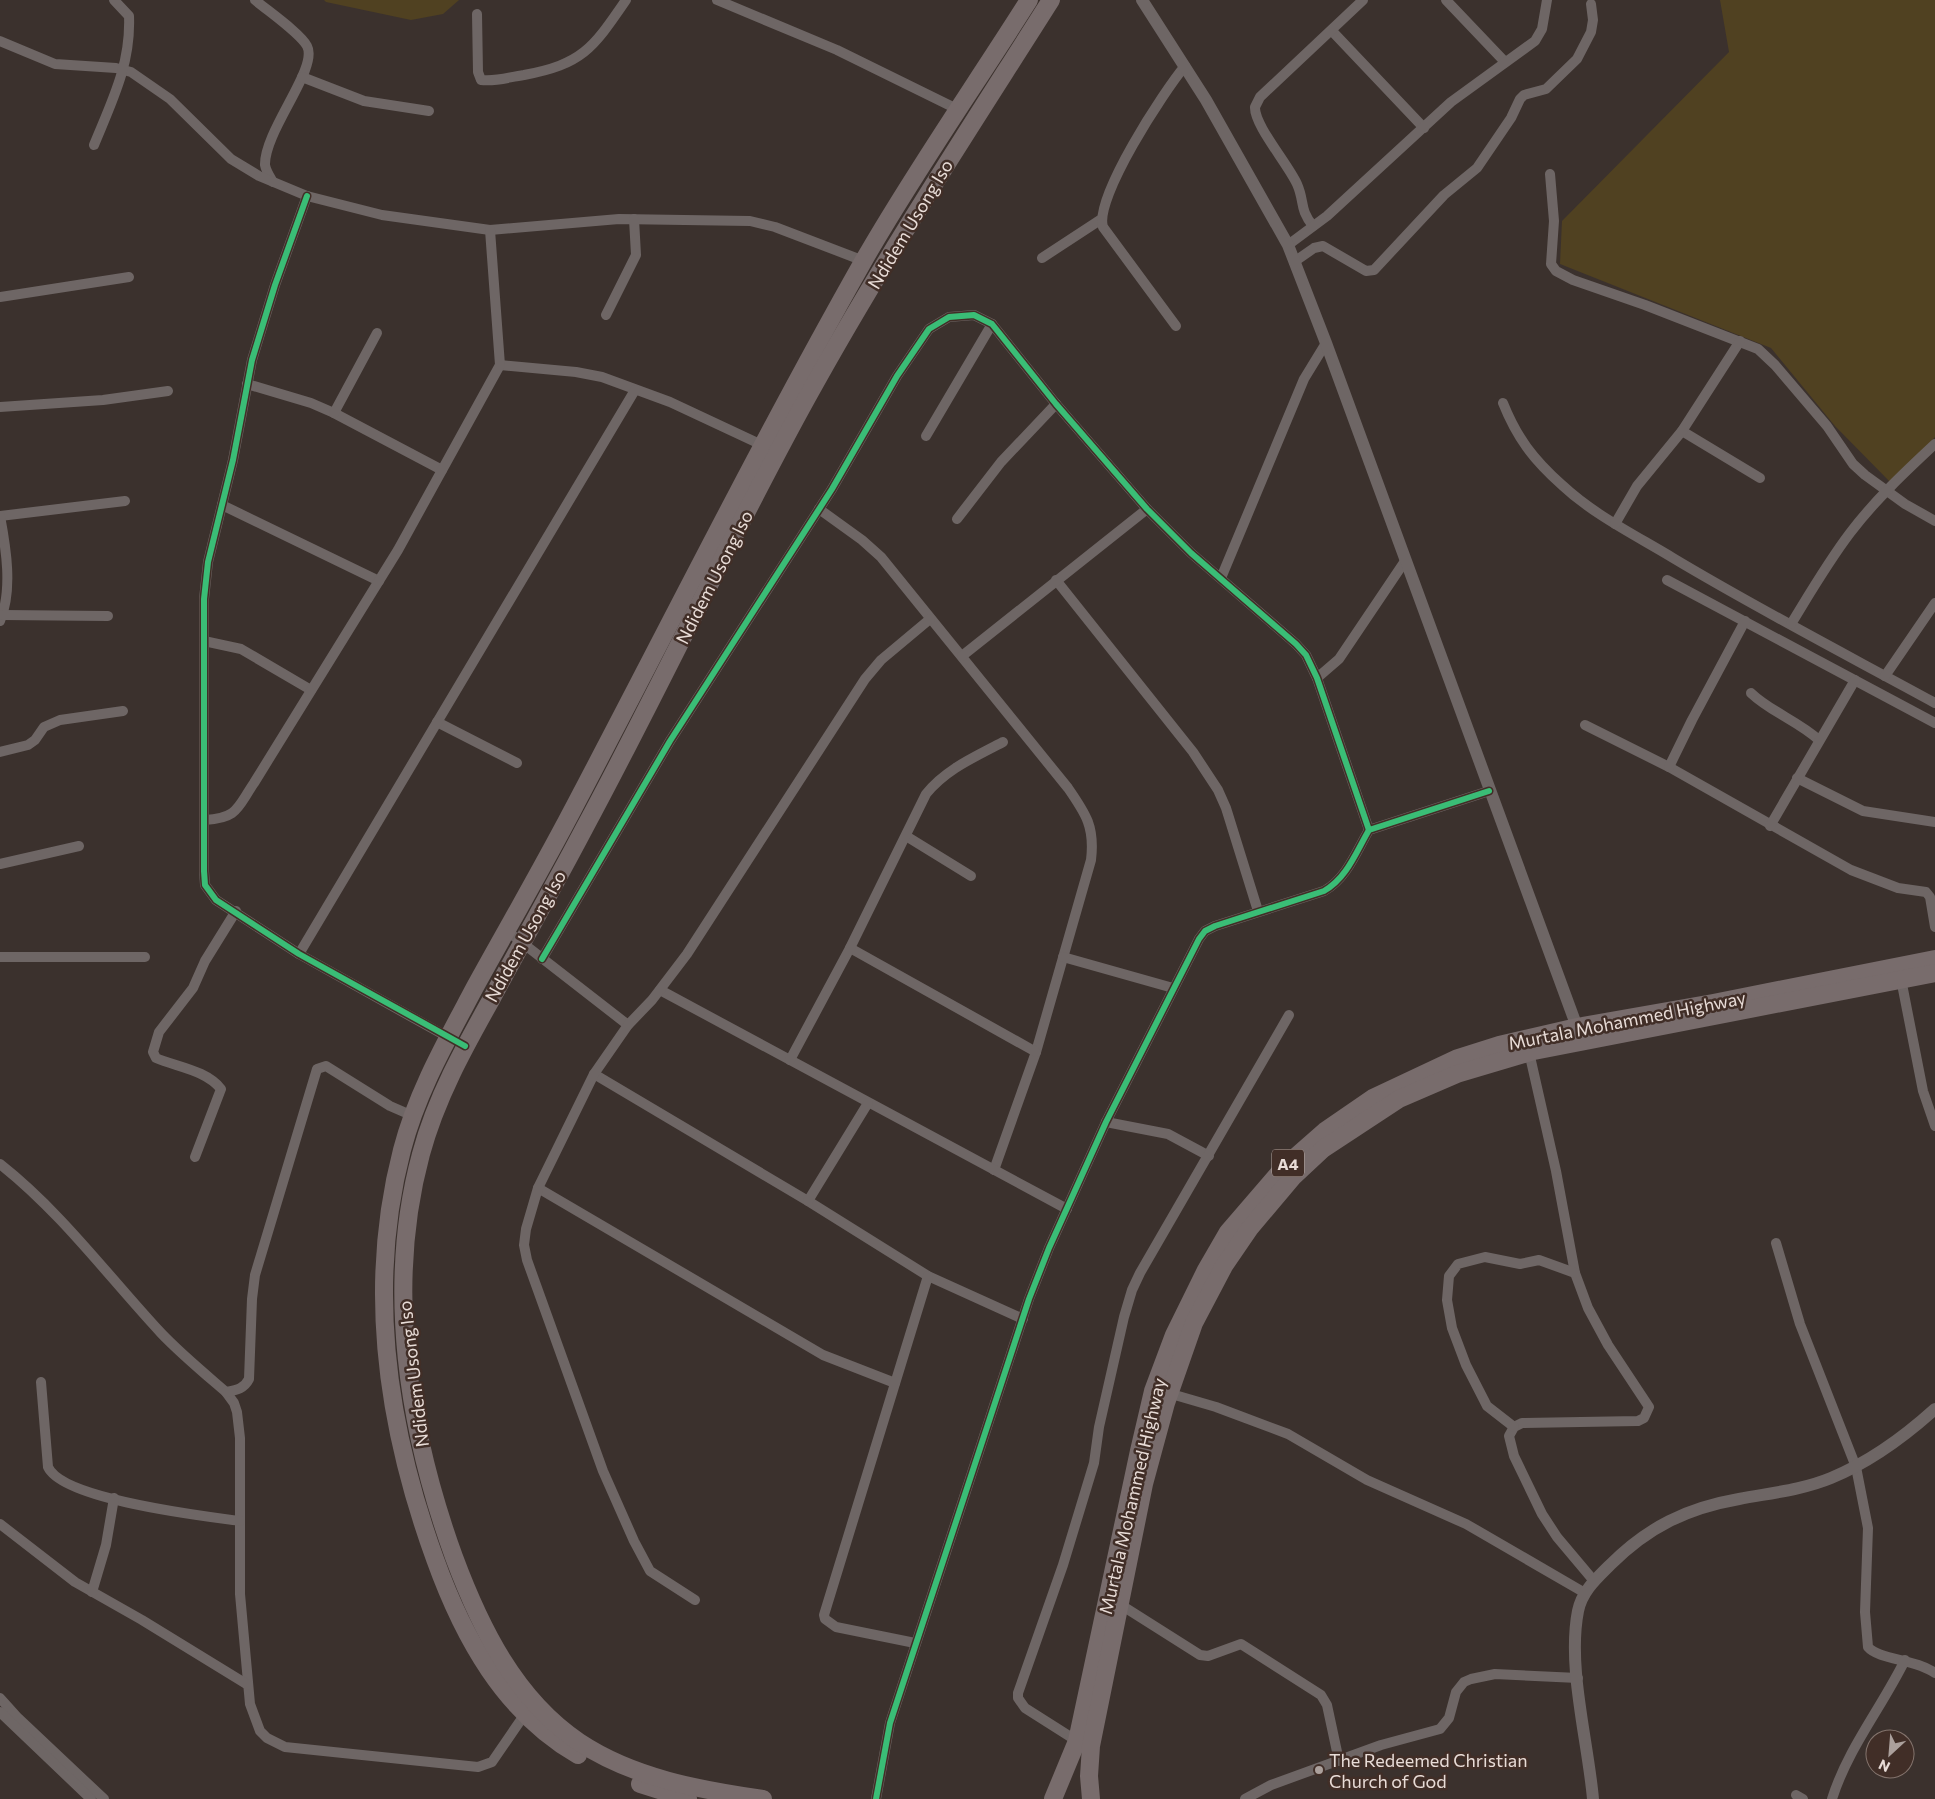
<svg xmlns="http://www.w3.org/2000/svg" width="1935" height="1799" font-family="Commissioner,sans-serif">
<rect width="100%" height="100%" fill="#3b312d"/>
<g fill="#504121">
<path d="M324,0H459L443,14L411,20L326,2Z"/>
<path d="M1720,0H1935V437L1893,485L1835,426L1771,348L1560,264L1562,221L1729,52Z"/>
</g>
<g fill="none" stroke-linecap="round" stroke-linejoin="round">
<g stroke="#6e6665" stroke-width="10">
<path d="M255,0C268,11 300,33 307,46C319,68 264,131 265,165C266,171 270,177 273,182"/>
<path d="M717,0L837,50L959,110"/>
<path d="M1446,0L1505,62"/>
<path d="M477,14L478,72L481,80C496,82 509,77 524,75C583,64 593,48 626,0"/>
<path d="M1332,31L1424,128"/>
<path d="M0,41L55,64L116,68L131,72L170,99L231,159L259,176L307,196L382,215L490,230L619,219L750,221L775,227L864,261"/>
<path d="M302,77L364,101L429,111"/>
<path d="M94,145C112,101 131,64 129,16L114,0"/>
<path d="M1550,174L1554,221L1551,264L1556,271L1573,280L1645,305L1758,349L1775,365L1827,426L1853,464L1865,475L1905,504L1935,521"/>
<path d="M307,196L275,285L252,360L233,460L208,562L204,599V871L205,885L216,900L299,954L453,1040"/>
<path d="M1313,226C1299,209 1305,202 1297,184C1288,164 1254,125 1255,107L1260,97L1363,0"/>
<path d="M1288,245L1327,216L1451,102L1535,41L1542,29L1547,0"/>
<path d="M1042,258L1100,220"/>
<path d="M1294,262L1314,248L1323,246L1366,271L1374,270L1444,195L1477,168L1511,118L1520,99L1524,95L1546,89L1577,59L1591,32L1593,20L1591,4"/>
<path d="M0,297L129,277"/>
<path d="M606,315L636,255L634,219"/>
<path d="M1176,326L1103,227C1094,198 1164,91 1185,66"/>
<path d="M500,365L576,372L602,377L670,402L762,445"/>
<path d="M247,384L311,403L334,413L442,470"/>
<path d="M1503,403C1517,438 1533,459 1562,485C1594,515 1635,535 1673,558C1758,609 1847,655 1935,703"/>
<path d="M0,407L103,400L168,391"/>
<path d="M334,413L377,333"/>
<path d="M1682,431L1760,478"/>
<path d="M926,436L992,324"/>
<path d="M222,505L379,581"/>
<path d="M819,509L862,540L881,557L1068,788C1086,814 1095,827 1091,860L1036,1052L994,1170"/>
<path d="M0,516L125,501"/>
<path d="M0,516C6,548 13,590 0,621"/>
<path d="M957,519L1001,462L1056,404"/>
<path d="M1615,524L1637,486L1682,431L1740,341"/>
<path d="M1221,578L1304,379L1326,343"/>
<path d="M1056,580L1193,752L1218,790L1226,808L1258,911"/>
<path d="M1667,580L1935,723"/>
<path d="M3,615L108,616"/>
<path d="M1791,624C1810,593 1828,562 1850,533C1875,500 1905,472 1935,444"/>
<path d="M204,641L241,649L311,690"/>
<path d="M962,656L1147,509"/>
<path d="M1885,676L1935,603"/>
<path d="M1317,678L1339,659L1405,561"/>
<path d="M1751,693C1771,712 1798,721 1819,740"/>
<path d="M437,722L517,763"/>
<path d="M1585,725L1669,767L1851,870L1898,888L1926,892L1930,897L1935,927"/>
<path d="M0,752L28,745L35,740L44,727L60,720L123,711"/>
<path d="M1669,767L1692,720L1745,621"/>
<path d="M1797,778L1863,811L1935,822"/>
<path d="M205,820C238,818 237,808 254,783L398,550L500,365L490,230"/>
<path d="M1770,826L1855,680"/>
<path d="M906,836L971,876"/>
<path d="M0,864L79,846"/>
<path d="M507,931L628,1025"/>
<path d="M850,948L1036,1052"/>
<path d="M299,954L635,390"/>
<path d="M0,957H145"/>
<path d="M1063,957L1173,988"/>
<path d="M542,959L670,741L832,489L897,376L929,329L949,317L974,315L992,324L1056,404L1147,509L1191,553L1296,644L1306,655L1317,678L1369,830"/>
<path d="M1901,979L1923,1091L1935,1126"/>
<path d="M660,990L1067,1209"/>
<path d="M1529,1052L1556,1171L1575,1273L1588,1308L1608,1345L1649,1407L1644,1418L1638,1421L1522,1423L1514,1427L1509,1436L1514,1456L1542,1514L1557,1537L1594,1581"/>
<path d="M790,1060L850,948L926,794C946,769 975,757 1003,742"/>
<path d="M594,1074L808,1201L928,1276L1023,1319"/>
<path d="M1106,1122L1168,1134L1209,1156"/>
<path d="M195,1157L221,1089C206,1070 177,1067 156,1058L153,1052L159,1032L193,988L205,961L236,911"/>
<path d="M0,1164C61,1212 108,1276 161,1333C181,1354 204,1373 226,1392L234,1403L237,1412L240,1438V1594L250,1704L260,1731L267,1738L285,1747L478,1767L492,1762L527,1711"/>
<path d="M538,1188L823,1355L895,1383"/>
<path d="M808,1201L868,1103"/>
<path d="M1776,1243L1800,1324L1856,1467L1868,1528L1865,1612L1868,1647C1879,1660 1916,1659 1935,1673"/>
<path d="M41,1382L48,1467C63,1500 204,1516 240,1521"/>
<path d="M226,1392C236,1390 244,1389 249,1379L252,1299L255,1275L317,1069L326,1066L390,1106L413,1116"/>
<path d="M1168,1393L1216,1407L1288,1434L1367,1480L1466,1524L1585,1593"/>
<path d="M1514,1427L1487,1406L1466,1365L1452,1328L1447,1300L1449,1276L1458,1264L1485,1257L1520,1264L1539,1260L1575,1273"/>
<path d="M0,1524L75,1582L142,1620L248,1685"/>
<path d="M92,1592L106,1545L114,1498"/>
<path d="M695,1600L650,1571L634,1541L603,1471L527,1260L524,1245L526,1229L538,1188L594,1074L628,1025L652,1000L687,954L865,679L881,660L930,619"/>
<path d="M1121,1605L1200,1655L1208,1656L1241,1644L1321,1695L1327,1705L1339,1761"/>
<path d="M915,1643L836,1627L825,1619L824,1615L928,1276"/>
<path d="M0,1698L18,1718L104,1799"/>
<path d="M0,1712L91,1799"/>
<path d="M1077,1741L1025,1708L1018,1698V1693L1063,1565L1094,1463L1099,1427L1124,1317L1132,1290L1140,1273L1289,1015"/>
<path d="M1796,1795L1803,1799"/>
<path d="M876,1799L890,1723L1029,1299L1049,1248L1106,1122L1199,939L1205,931L1215,926L1324,891C1347,878 1356,852 1369,830L1489,791"/>
<path d="M1245,1799L1271,1785L1381,1745L1440,1729L1449,1718L1456,1692L1464,1682L1471,1679L1495,1674L1578,1678"/>
<path d="M1832,1799C1848,1748 1882,1707 1905,1660"/>
</g>
<g stroke="#6e6665" stroke-width="12">
<path d="M1142,0L1206,100L1288,245L1326,343L1577,1027"/>
<path d="M1593,1799C1588,1741 1567,1667 1578,1611C1582,1591 1597,1578 1610,1565C1648,1527 1687,1508 1739,1499C1770,1493 1802,1490 1831,1478C1870,1462 1904,1437 1935,1409"/>
</g>
<g stroke="#786c6c" stroke-width="18">
<path d="M578,1755C504,1712 463,1637 435,1559C387,1427 366,1288 402,1150C417,1092 447,1040 475,987C507,929 540,872 571,813C668,629 761,442 864,260C915,171 974,87 1029,0"/>
<path d="M640,1784L688,1799"/>
<path d="M763,1799C700,1790 633,1778 579,1742C515,1699 480,1627 454,1557C408,1430 385,1287 421,1154C436,1098 464,1048 492,998C523,941 555,884 585,827C662,684 730,537 808,396C883,260 968,131 1051,0"/>
<path d="M1053,1799L1077,1741L1139,1451L1153,1391L1174,1335L1206,1270L1228,1232L1284,1167L1325,1131L1373,1098L1458,1058L1499,1045L1577,1027L1713,1003L1935,959"/>
<path d="M1091,1799L1089,1776L1091,1746L1144,1484L1166,1403L1194,1323L1224,1266L1250,1228L1293,1177L1323,1149L1399,1099L1457,1074L1534,1051L1935,973"/>
</g>
<g stroke="#412e27" stroke-width="9">
<g id="cycleway">
<path d="M307,196L275,285L252,360L233,460L208,562L204,599V871L205,885L216,900L299,954L465,1046"/>
<path d="M542,959L670,741L832,489L897,376L929,329L949,317L974,315L992,324L1056,404L1147,509L1191,553L1296,644L1306,655L1317,678L1369,830"/>
<path d="M876,1799L890,1723L1029,1299L1049,1248L1106,1122L1199,939L1205,931L1215,926L1324,891C1347,878 1356,852 1369,830L1489,791"/>
</g>
</g>
<use href="#cycleway" stroke="#3abd76" stroke-width="6"/>
</g>
<circle fill="#aba09c" stroke="#412e27" stroke-width="2" cx="1319" cy="1770" r="5"/>
<g text-anchor="middle" dominant-baseline="central" stroke-width="5" stroke-linejoin="round" paint-order="stroke">
<rect fill="#412e27" stroke="#b6a8a2" stroke-width="1" x="1272" y="1149.5" width="32" height="27" rx="4"/>
<g font-size="16" font-weight="bold" fill="#e8dcd7">
<text x="1288" y="1163">A4</text>
</g>
<g font-size="18" fill="#e8dcd7" stroke="#412e27">
<text transform="translate(910 224) rotate(-59)">Ndidem Usong Iso</text>
<text transform="translate(714 577) rotate(-63)">Ndidem Usong Iso</text>
<text transform="translate(525 936) rotate(-61)">Ndidem Usong Iso</text>
<text transform="translate(1627 1020) rotate(-11)">Murtala Mohammed Highway</text>
<text transform="translate(413 1374) rotate(-97)">Ndidem Usong Iso</text>
<text transform="translate(1132 1496) rotate(-77)">Murtala Mohammed Highway</text>
</g>
<g font-size="18" fill="#e8dcd7" stroke="#412e27" text-anchor="start">
<text x="1329" y="1760">The Redeemed Christian<tspan x="1329" dy="21">Church of God</tspan></text>
</g>
</g>
<g transform="translate(1890 1754) rotate(206)"><circle r="24" fill="#412e27" stroke="#84746d"/>
<path d="M0-4L9 19L0 12L-9 19Z" fill="#aba09c"/>
<text y="-8" font-size="14" font-weight="bold" text-anchor="middle" fill="#e8dcd7">N</text>
</g>
</svg>
